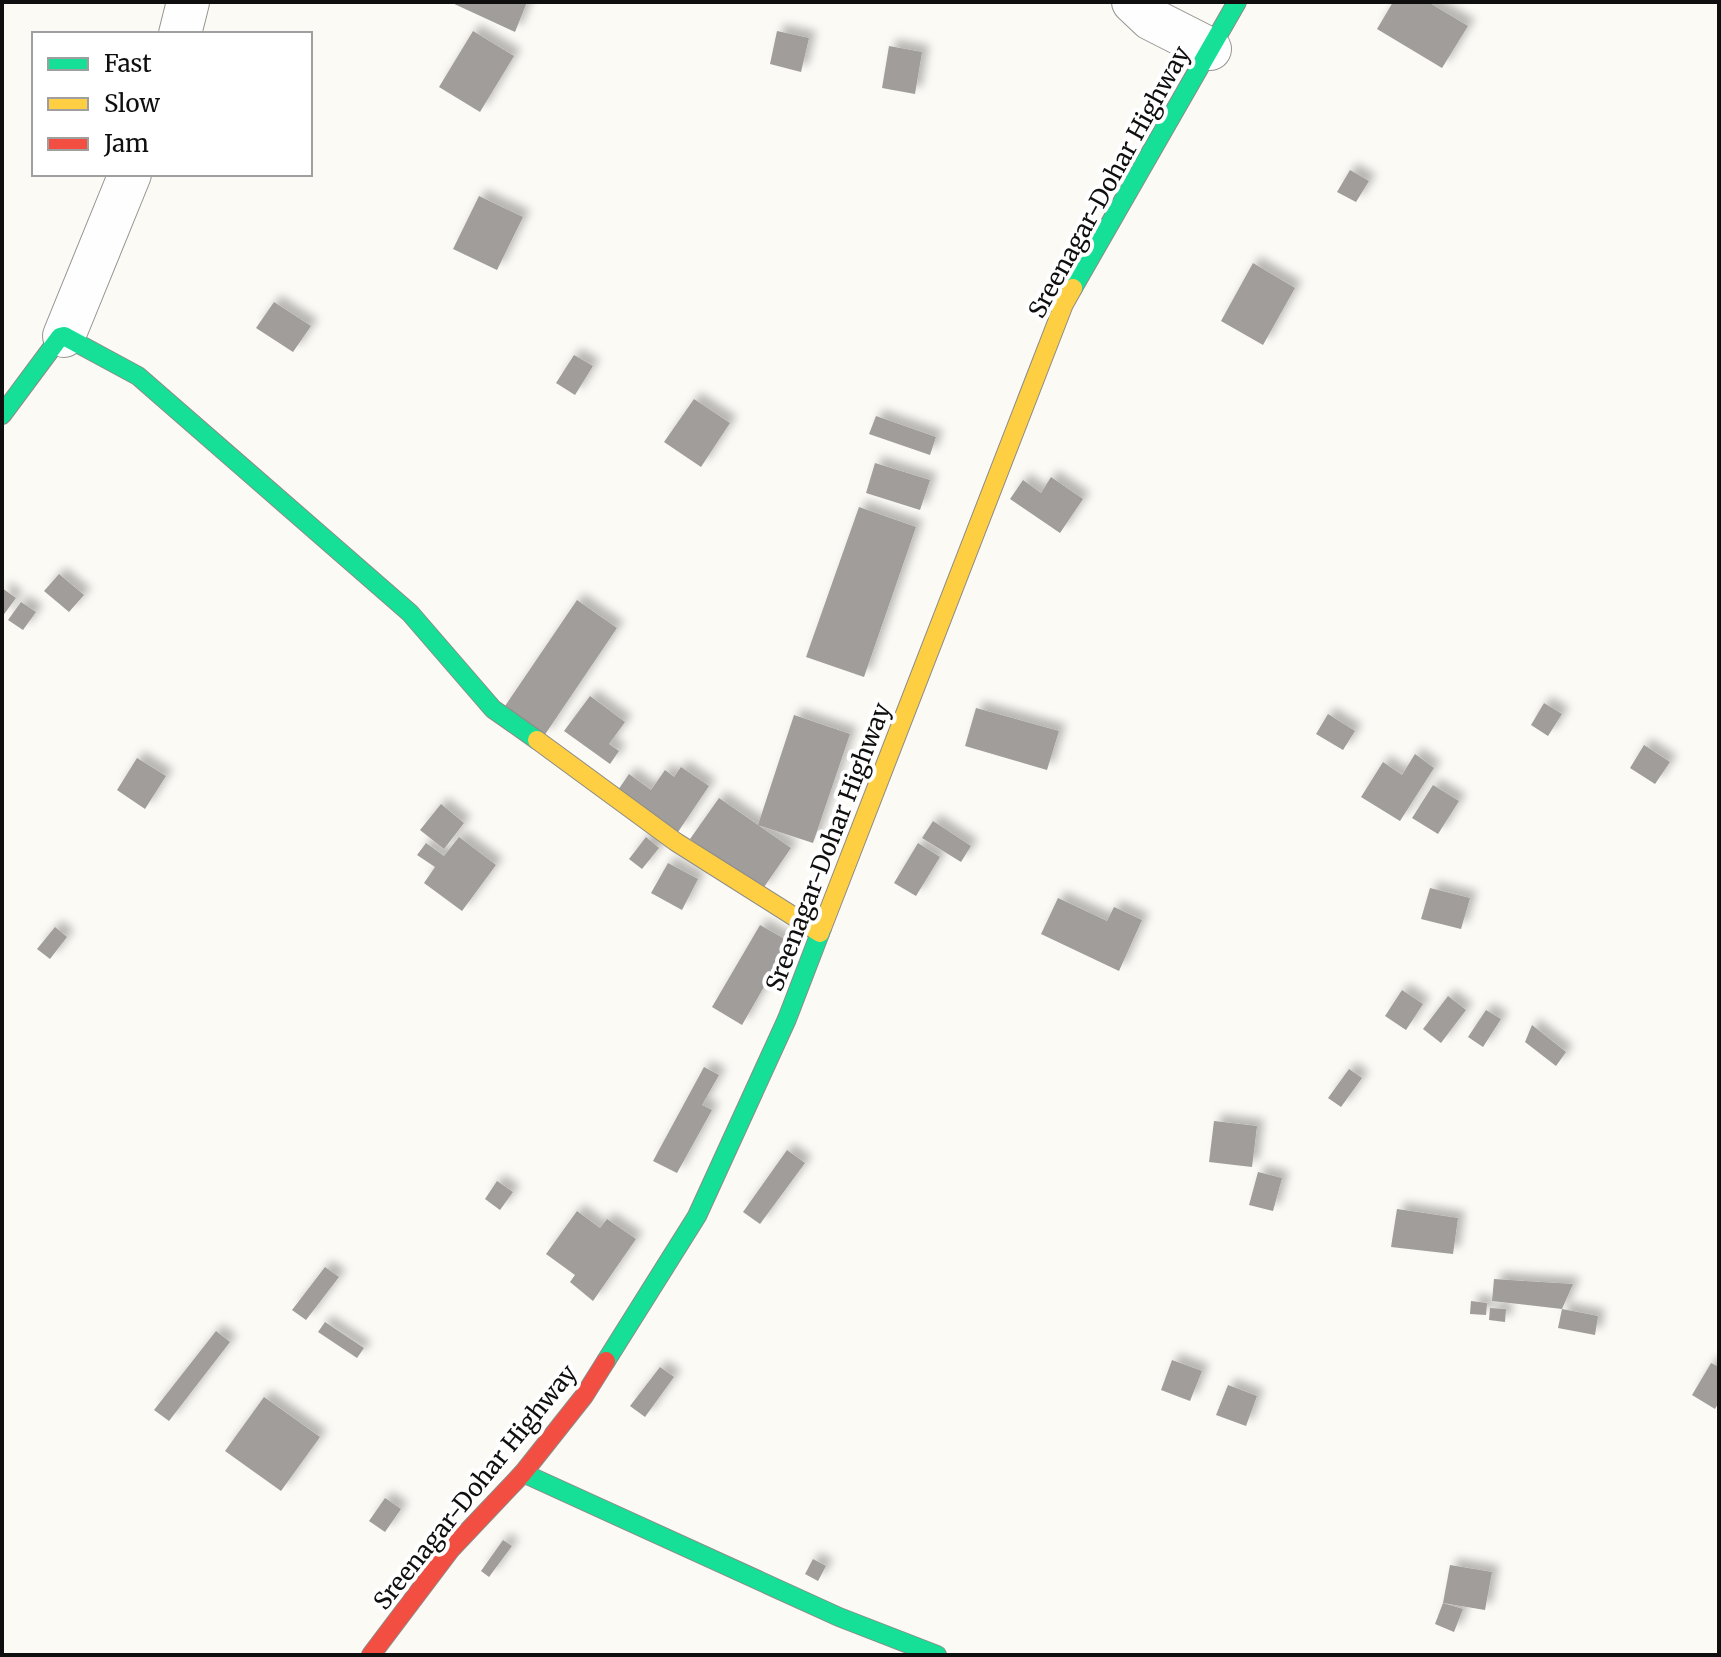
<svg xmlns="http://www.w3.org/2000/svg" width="1721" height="1657" font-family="Merriweather,serif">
<defs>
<filter id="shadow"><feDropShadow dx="7" dy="-7" stdDeviation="4" flood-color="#0004"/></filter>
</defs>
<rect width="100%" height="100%" fill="#fcfaf5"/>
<g fill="#a09d9a" filter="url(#shadow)">
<path d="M450,2H527L515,32Z"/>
<path d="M1393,2H1428L1468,26L1442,68L1377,29Z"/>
<path d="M473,31L514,56L480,112L439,87Z"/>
<path d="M777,31L809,38L801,72L770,64Z"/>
<path d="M889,46L922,52L915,94L882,88Z"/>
<path d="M1350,170L1369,181L1356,202L1337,192Z"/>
<path d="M479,196L523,217L497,270L453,249Z"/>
<path d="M1253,263L1295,288L1263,345L1221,321Z"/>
<path d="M274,302L311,326L293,352L256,328Z"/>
<path d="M574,355L593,366L575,395L556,383Z"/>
<path d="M694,399L730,423L701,467L664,442Z"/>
<path d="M876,416L936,437L930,455L869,434Z"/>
<path d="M875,463L930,480L920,510L866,493Z"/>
<path d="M1051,477L1083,499L1060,533L1010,499L1023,480L1041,493Z"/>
<path d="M859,507L916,527L864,677L806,657Z"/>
<path d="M59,574L84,595L69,612L44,591Z"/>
<path d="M2,588L16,598L2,617Z"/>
<path d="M577,600L617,628L544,736L503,709Z"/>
<path d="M21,602L36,612L23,630L8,620Z"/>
<path d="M590,696L625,722L609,744L619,751L610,764L564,731Z"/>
<path d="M1544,703L1562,714L1548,736L1531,725Z"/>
<path d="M976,708L1059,731L1047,770L965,746Z"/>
<path d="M1328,714L1355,731L1343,750L1316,734Z"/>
<path d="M794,715L850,734L813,843L758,825L791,848L762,890L690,839L719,798L758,825Z"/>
<path d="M1644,745L1670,762L1655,784L1630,768Z"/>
<path d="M1415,754L1434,768L1400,821L1361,797L1383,762L1402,775Z"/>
<path d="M137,758L166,776L145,809L117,790Z"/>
<path d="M681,767L709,786L678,832L618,790L629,774L651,790L665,770L674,777Z"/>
<path d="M1433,785L1459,801L1438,834L1412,818Z"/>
<path d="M441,804L464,823L444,849L420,830Z"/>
<path d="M933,821L971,846L961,862L922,838Z"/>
<path d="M459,837L496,865L462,911L424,883L435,867L417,855L426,843L444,856Z"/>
<path d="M646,837L659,848L642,869L629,859Z"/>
<path d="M918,843L940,857L916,896L894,883Z"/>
<path d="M668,863L698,879L682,910L651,893Z"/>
<path d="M1430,888L1470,898L1461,929L1421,919Z"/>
<path d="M1058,898L1107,921L1114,907L1142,920L1119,971L1041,934Z"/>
<path d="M760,925L790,942L742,1025L712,1007Z"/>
<path d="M55,927L67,937L50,959L37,949Z"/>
<path d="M1402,990L1423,1004L1406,1030L1385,1016Z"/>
<path d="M1448,996L1466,1010L1441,1043L1423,1029Z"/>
<path d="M1486,1010L1501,1019L1483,1047L1468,1037Z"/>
<path d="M1532,1025L1566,1052L1556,1066L1525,1042Z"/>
<path d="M704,1067L719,1075L702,1105L712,1110L677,1173L653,1161Z"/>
<path d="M1349,1069L1362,1078L1341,1107L1328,1098Z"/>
<path d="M1214,1121L1257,1126L1252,1167L1209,1162Z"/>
<path d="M787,1150L805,1163L760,1224L743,1212Z"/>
<path d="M1258,1172L1282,1178L1273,1211L1249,1205Z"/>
<path d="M497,1181L513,1192L500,1210L485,1199Z"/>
<path d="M1397,1209L1458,1218L1453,1254L1391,1247Z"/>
<path d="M577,1211L600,1228L607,1219L636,1239L593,1301L570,1282L575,1275L546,1254Z"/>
<path d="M325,1267L339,1277L306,1320L292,1310Z"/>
<path d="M1494,1279L1524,1281L1573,1284L1562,1309L1492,1301Z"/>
<path d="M1471,1301L1487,1303L1486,1315L1470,1314Z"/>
<path d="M1490,1308L1506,1309L1505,1322L1489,1320Z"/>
<path d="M1562,1309L1598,1316L1595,1335L1558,1328Z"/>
<path d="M325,1322L364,1348L357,1358L318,1332Z"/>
<path d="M216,1331L230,1342L169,1421L154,1410Z"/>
<path d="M1172,1360L1202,1371L1190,1401L1161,1390Z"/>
<path d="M1711,1363L1719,1367V1402L1715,1409L1692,1395Z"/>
<path d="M660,1367L674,1377L645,1417L630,1406Z"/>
<path d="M1228,1385L1257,1396L1246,1426L1216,1415Z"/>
<path d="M264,1397L320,1437L281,1491L225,1451Z"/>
<path d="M385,1498L401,1509L385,1532L369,1521Z"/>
<path d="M503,1540L512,1546L489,1577L481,1571Z"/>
<path d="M813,1559L826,1566L818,1581L805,1574Z"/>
<path d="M1450,1565L1492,1572L1485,1610L1443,1603Z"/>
<path d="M1443,1603L1463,1609L1454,1632L1435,1624Z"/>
</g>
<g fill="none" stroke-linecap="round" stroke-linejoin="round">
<g stroke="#969593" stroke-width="44">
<g id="street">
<path d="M1133,2L1151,19L1210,49"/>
<path d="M180,34L188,2"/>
<path d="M64,336L130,174"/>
</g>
</g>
<g stroke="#8c8b89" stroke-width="20">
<g id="fast">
<path d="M1073,288L1237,2"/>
<path d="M2,415L60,337L64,336L138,376L410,613L493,709L537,740"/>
<path d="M606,1361L697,1216L787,1019L822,928"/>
<path d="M523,1473L839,1617L937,1655"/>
</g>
</g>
<g stroke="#8c8b89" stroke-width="20">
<g id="slow">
<path d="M537,740L676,842L820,933"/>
<path d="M822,928L1064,304L1073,288"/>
</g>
</g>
<g stroke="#8c8b89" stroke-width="20">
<path id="jam" d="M371,1655L451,1549L523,1473L584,1396L606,1361"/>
</g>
<use href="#street" stroke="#fffefe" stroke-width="42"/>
<use href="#fast" stroke="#16e098" stroke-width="18"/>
<use href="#slow" stroke="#ffcf43" stroke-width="18"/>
<use href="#jam" stroke="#f24e42" stroke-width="18"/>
</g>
<g text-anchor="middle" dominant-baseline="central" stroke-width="8" stroke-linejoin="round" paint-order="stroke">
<g font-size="24" fill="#0f0f0f" stroke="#fff">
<text transform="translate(1109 182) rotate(-61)">Sreenagar-Dohar Highway</text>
<text transform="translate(828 847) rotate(-69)">Sreenagar-Dohar Highway</text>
<text transform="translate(475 1487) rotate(-51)">Sreenagar-Dohar Highway</text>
</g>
</g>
<rect width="1721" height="1657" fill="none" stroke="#0f0f0f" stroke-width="8"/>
<rect x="32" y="32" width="280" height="144" fill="#ffffff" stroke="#9f9f9f" stroke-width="2"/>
<rect x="48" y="58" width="40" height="12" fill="#16e098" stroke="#9f9f9f" stroke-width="2"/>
<text x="104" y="72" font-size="24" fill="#0f0f0f">Fast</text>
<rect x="48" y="98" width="40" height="12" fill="#ffcf43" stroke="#9f9f9f" stroke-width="2"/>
<text x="104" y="112" font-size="24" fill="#0f0f0f">Slow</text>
<rect x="48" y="138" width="40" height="12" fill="#f24e42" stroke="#9f9f9f" stroke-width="2"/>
<text x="104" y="152" font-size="24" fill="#0f0f0f">Jam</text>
</svg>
